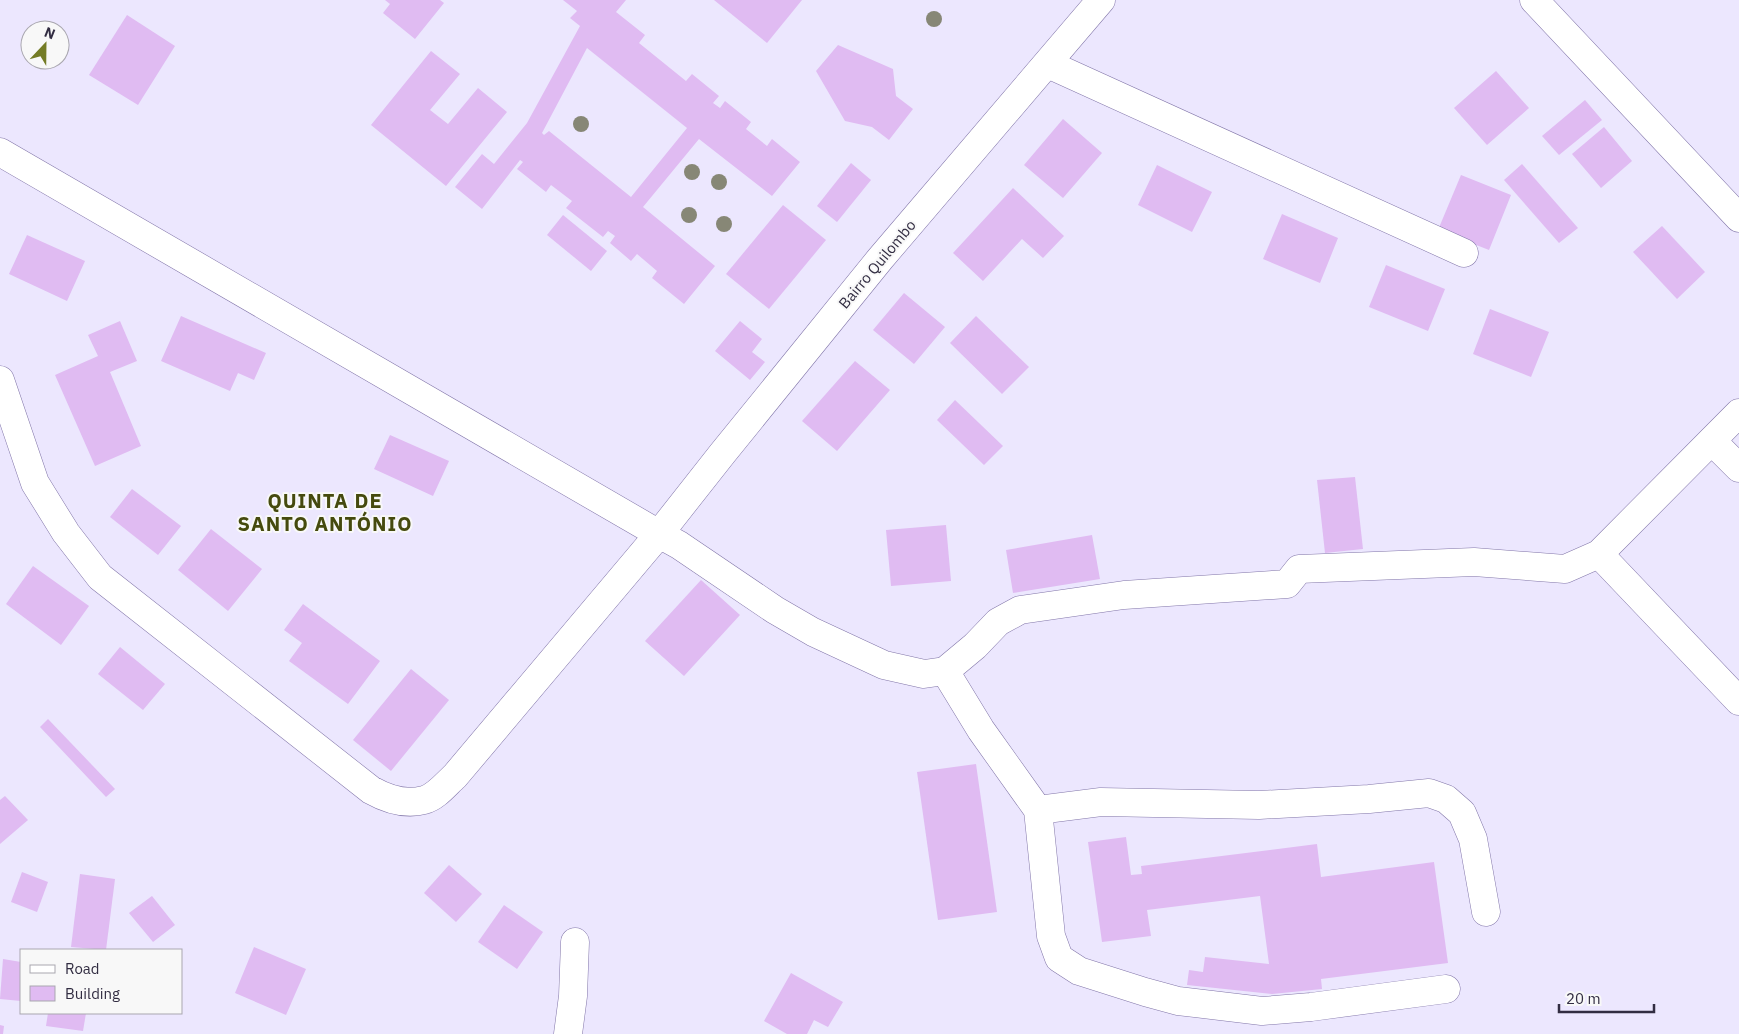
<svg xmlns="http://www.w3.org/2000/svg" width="1739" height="1034" font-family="'IBM Plex Sans',sans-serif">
<rect width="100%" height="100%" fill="#ece7fe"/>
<g fill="#e0bbf2" fill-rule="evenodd">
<path d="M385,0H440L444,3L415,39L383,13L390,4Z"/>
<path d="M563,0H626L616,12L645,35L639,43L686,81L692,74L719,96L713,103L720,108L725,101L751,122L746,129L767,146L772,139L800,162L772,196L699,139L643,207L715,266L684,304L652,278L657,271L637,254L631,261L610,243L615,236L608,231L603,237L566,208L572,201L551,185L546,192L517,169L523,162L520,160L482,209L455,187L482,154L494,164L527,123L580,26L570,18L577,11ZM587,48L687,128L631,197L549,131L544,135L542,133Z"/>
<path d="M714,0H802L767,43Z"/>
<path d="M127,15L175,46L138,105L89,75Z"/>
<path d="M838,45L893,69L896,96L913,109L889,140L872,127L845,121L816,71Z"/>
<path d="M431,51L460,74L430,110L448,124L478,88L507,112L446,186L371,125Z"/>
<path d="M1496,71L1529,108L1487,145L1454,108Z"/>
<path d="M1585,100L1602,120L1559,155L1542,136Z"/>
<path d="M1063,119L1102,153L1063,198L1024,165Z"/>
<path d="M1604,127L1632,161L1601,188L1572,154Z"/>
<path d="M851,163L871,180L837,222L817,206Z"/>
<path d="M1522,164L1578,228L1559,243L1504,180Z"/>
<path d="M1157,165L1212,192L1192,232L1138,205Z"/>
<path d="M1461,175L1511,195L1489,250L1438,230Z"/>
<path d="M1013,188L1064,236L1043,258L1022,239L983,281L953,253Z"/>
<path d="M783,205L826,240L769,309L726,274Z"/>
<path d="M1282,214L1338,238L1320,283L1263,259Z"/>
<path d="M563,215L607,251L591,271L547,235Z"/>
<path d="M1662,226L1705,272L1677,299L1633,252Z"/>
<path d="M27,235L85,261L67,301L9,274Z"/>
<path d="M1386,265L1445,289L1428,331L1369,307Z"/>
<path d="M904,293L945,327L914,364L873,330Z"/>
<path d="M1490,309L1549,332L1531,377L1473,354Z"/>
<path d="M181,316L266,353L254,380L238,373L230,391L161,361Z"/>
<path d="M976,316L1029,367L1002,394L950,343Z"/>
<path d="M120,321L137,361L110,372L141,446L95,466L55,375L98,356L88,335Z"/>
<path d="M740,321L762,339L752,352L765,362L750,380L715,351Z"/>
<path d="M855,361L890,390L837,451L802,421Z"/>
<path d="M955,400L1003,446L984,465L937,420Z"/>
<path d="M390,435L449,461L433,496L374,469Z"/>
<path d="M1355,477L1363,549L1325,553L1317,480Z"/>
<path d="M132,489L181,526L158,555L110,517Z"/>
<path d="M946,525L951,581L891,586L886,530Z"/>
<path d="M211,529L262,569L228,611L178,570Z"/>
<path d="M1092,535L1100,579L1013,593L1006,550Z"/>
<path d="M33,566L89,606L61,645L6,604Z"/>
<path d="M701,580L740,615L684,676L645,641Z"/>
<path d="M303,604L380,661L348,704L289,661L302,643L284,630Z"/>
<path d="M120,647L165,684L143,710L98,674Z"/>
<path d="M411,669L449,700L391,771L353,740Z"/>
<path d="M48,719L115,789L106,797L40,727Z"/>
<path d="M976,764L997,912L938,920L917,772Z"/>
<path d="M5,796L28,820L0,844V800Z"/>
<path d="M1126,837L1131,875L1142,874L1141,866L1317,844L1321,877L1434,862L1448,963L1321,979L1322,989L1272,994L1187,985L1189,970L1203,972L1205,957L1269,964L1260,896L1147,910L1151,936L1102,942L1088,842Z"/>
<path d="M449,865L482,894L456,922L424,893Z"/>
<path d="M22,872L48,882L37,912L11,902Z"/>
<path d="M80,874L115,879L106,950L71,947Z"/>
<path d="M152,896L175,925L153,942L129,913Z"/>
<path d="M504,905L543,932L517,969L478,942Z"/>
<path d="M254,947L306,969L286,1015L235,993Z"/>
<path d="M3,959L21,962V1001L0,999Z"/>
<path d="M791,973L843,1002L828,1027L814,1020L807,1034H787L764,1021Z"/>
<path d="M48,1013H86L83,1031L46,1026Z"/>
<path d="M0,1025L4,1026L3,1034H0Z"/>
</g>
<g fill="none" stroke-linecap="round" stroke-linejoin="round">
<g stroke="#8276a9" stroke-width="29">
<g id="street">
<path d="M1534,0L1739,218"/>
<path d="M1048,64L1464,253"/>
<path d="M0,380L35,483L66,533L100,577L371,790C387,799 406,805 424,800C436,797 446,784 455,776L659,534L679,545L775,610L813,632L884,665L924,674L945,671L975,646L998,622L1020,610L1124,595L1287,584L1299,569L1474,562L1565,569L1599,554L1739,413"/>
<path d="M1712,441L1739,468"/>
<path d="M1599,554L1739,701"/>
<path d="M945,671L981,730L1038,810L1051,936L1059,958L1079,971L1145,992L1178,1001L1262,1011L1311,1007L1446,989"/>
<path d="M1038,810L1101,802L1259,805L1369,799L1429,793L1446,799L1462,813L1473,839L1486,912"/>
<path d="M568,1034L573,996L575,942"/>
</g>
</g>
<g stroke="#8276a9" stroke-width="29">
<path id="secondary" d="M0,152L659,534L722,454L880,259L1101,0"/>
</g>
<use href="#street" stroke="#fff" stroke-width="28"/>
<use href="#secondary" stroke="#fff" stroke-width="28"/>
</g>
<g fill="#878776">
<circle cx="934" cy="19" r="8"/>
<circle cx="581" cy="124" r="8"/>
<circle cx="692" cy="172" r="8"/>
<circle cx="719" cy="182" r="8"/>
<circle cx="689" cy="215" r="8"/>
<circle cx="724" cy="224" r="8"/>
</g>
<g text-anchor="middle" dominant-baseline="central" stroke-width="4" stroke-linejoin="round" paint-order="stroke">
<g font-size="15" fill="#322d42" stroke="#f8f8f8">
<text transform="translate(877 264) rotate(-50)">Bairro Quilombo</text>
</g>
<g font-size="20" font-weight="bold" letter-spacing="1" fill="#454a0e" stroke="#f8f8f8">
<text x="325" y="500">QUINTA DE<tspan x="325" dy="23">SANTO ANTÓNIO</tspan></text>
</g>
</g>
<rect x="20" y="949" width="162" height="65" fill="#f8f8f8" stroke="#a9a7af"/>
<rect x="30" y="965" width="25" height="8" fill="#ffffff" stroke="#a9a7af"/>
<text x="65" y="974" font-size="15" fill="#322d42">Road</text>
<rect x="30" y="986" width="25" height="15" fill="#e0bbf2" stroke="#a9a7af"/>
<text x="65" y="999" font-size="15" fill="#322d42">Building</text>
<g transform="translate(45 45) rotate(22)"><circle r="24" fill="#f8f8f8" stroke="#a9a7af"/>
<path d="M0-4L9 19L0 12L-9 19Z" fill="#747c26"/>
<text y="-8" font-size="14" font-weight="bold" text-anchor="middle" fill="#322d42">N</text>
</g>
<path d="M1559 1004v8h95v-8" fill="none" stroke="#322d42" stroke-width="2.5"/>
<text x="1566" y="1004" font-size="15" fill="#322d42" stroke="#f8f8f8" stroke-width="4" paint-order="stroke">20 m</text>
</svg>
